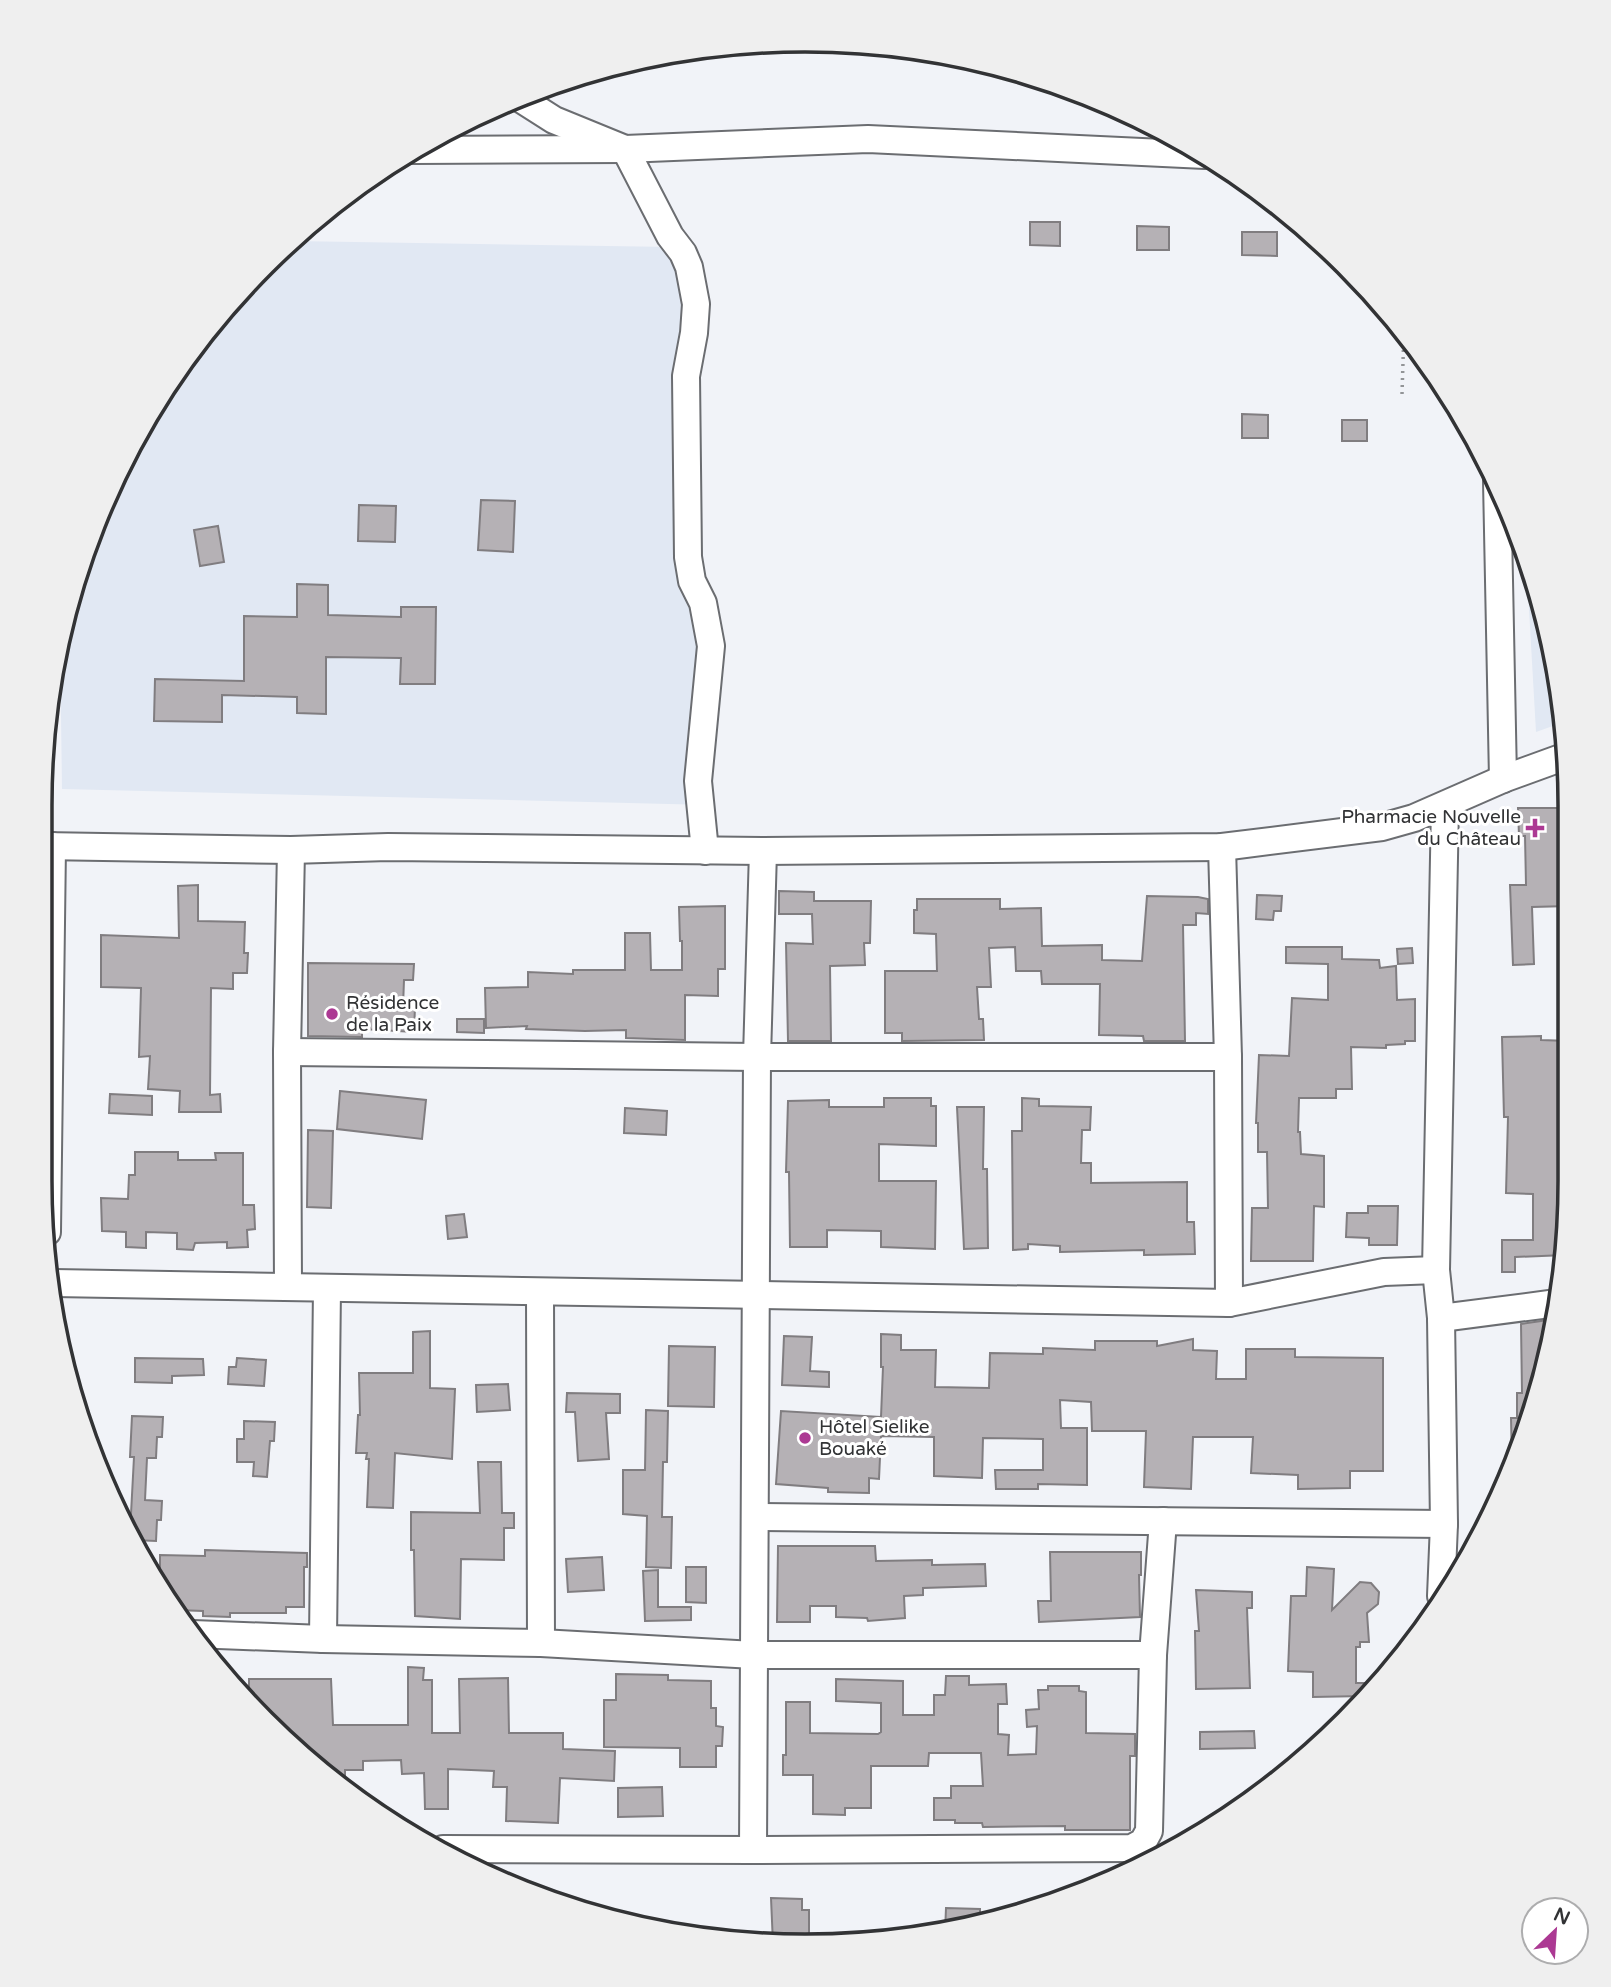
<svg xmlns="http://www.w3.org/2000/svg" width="1611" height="1987" font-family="'Varela Round',sans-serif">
<rect width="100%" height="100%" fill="#f1f3f8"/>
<g fill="#e1e8f3">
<path d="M293,241L673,247L687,260L709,805L62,789L60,641L98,513L169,381L264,265Z"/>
<path d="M1526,557L1545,608L1564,722L1536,732Z"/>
</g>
<g fill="#b5b1b5" stroke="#807d80" stroke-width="2">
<path d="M1030,222H1060V246L1030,245Z"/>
<path d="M1137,226L1169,227V250H1137Z"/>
<path d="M1242,232H1277V256L1242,255Z"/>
<path d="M1242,414L1268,415V438H1242Z"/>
<rect x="1342" y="420" width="25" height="21"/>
<path d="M481,500L515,501L513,552L478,550Z"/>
<path d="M359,505L396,506L395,542L358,541Z"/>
<path d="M218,526L224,562L200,566L194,530Z"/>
<path d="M297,584L328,585V615L401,617V607H436L435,684H400L401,658L326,657V714L297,713V697L222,695V722L154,721L155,679L244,681V616L297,617Z"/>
<path d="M1518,808H1569V906L1532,907L1534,964L1513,965L1510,885H1526L1525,836H1519Z"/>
<path d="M198,885V921L245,922L244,953H248L247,973H233V989L211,988L210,1095L220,1094L221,1112H179L180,1091L148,1089L150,1056L139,1057L141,988L101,987V935L179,938L178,886Z"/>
<path d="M779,891L814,892V901H871L870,943H864L865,965L830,966L831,1041H788L786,943L813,944L812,914H779Z"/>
<path d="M1257,895L1282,896L1281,911H1274L1273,920L1256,919Z"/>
<path d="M1147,896L1198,897L1208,899V914L1196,913V925H1183L1185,1041H1144L1143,1036L1099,1035L1100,984H1042L1041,971H1016L1015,947L989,948L991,987H977L979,1019H983L984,1040L902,1041V1033H885V971H937L936,934L914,933V910H917V899H1000V909L1041,908L1042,946L1102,945V960L1142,961Z"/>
<path d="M725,906V969H718V996L685,995V1040L626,1038V1030L585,1031L526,1029L527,1026L486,1028L485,988L528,987V972L573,974V970H625V933H650L651,970H682V941H680L679,907Z"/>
<path d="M1286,947H1342V959L1379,960L1380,968L1396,966L1397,1000L1415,999V1041H1405V1044L1386,1045V1048L1351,1047L1352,1089H1336V1098H1299L1298,1132H1300L1301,1154L1324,1156V1207L1314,1206L1313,1261H1251L1252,1208H1268L1267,1152H1258V1123H1256L1259,1055L1289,1056L1292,998L1328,1000V964L1286,963Z"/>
<path d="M1412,948L1413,963L1398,964L1397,949Z"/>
<path d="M308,963L414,964L413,980H404L403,1007H415L414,1032L362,1029V1037L308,1036Z"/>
<path d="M457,1019H484V1033L457,1032Z"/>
<path d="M1541,1036V1040L1569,1041V1231L1565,1255L1515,1257V1272H1502V1240H1533V1194L1506,1193L1508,1117H1504L1502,1037Z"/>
<path d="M340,1091L426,1100L422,1139L337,1129Z"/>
<path d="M110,1094L152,1096V1115L109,1113Z"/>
<path d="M884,1098H931V1106H936V1146L879,1144V1181H936L935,1249L881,1247V1231L827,1230V1247H790L789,1172H786L788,1101L829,1100V1107H884Z"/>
<path d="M1022,1098L1039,1099V1106L1091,1107L1090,1130H1082L1081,1163H1091V1183L1187,1182V1222H1194L1195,1254L1144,1255V1250L1060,1252V1246L1028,1244V1249L1013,1250L1012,1131H1022Z"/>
<path d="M957,1107H984L983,1169H987L988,1248L964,1249Z"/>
<path d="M625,1108L667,1111L666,1135L624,1133Z"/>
<path d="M308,1130L333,1131L331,1208L307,1207Z"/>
<path d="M135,1152H178V1160H216L215,1153H243V1205H254L255,1229L247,1230L248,1247L227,1248V1242L195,1243L193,1250L177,1249V1233L146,1232V1248L126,1247V1232L102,1231L101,1198L128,1199L129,1175H135Z"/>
<path d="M1368,1206H1398L1397,1245H1369V1238L1346,1237L1347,1213H1368Z"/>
<path d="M464,1214L467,1237L448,1239L446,1216Z"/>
<path d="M1555,1319L1546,1370H1538L1539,1396L1512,1464L1511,1418H1517V1393H1522L1521,1324Z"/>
<path d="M430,1331V1388L455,1389L452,1459L395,1453L393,1508L367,1507L369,1459H366L367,1453H356L358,1415H360L359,1373H413V1332Z"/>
<path d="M881,1334L901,1335V1350H936L935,1387L989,1388L990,1353L1043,1354V1348L1095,1350V1341H1157V1346L1193,1339V1350L1217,1351L1216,1379H1246V1349H1295V1357L1383,1358V1471H1350V1488L1298,1489V1475L1251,1473L1253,1437H1193L1191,1489L1144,1487L1146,1431H1092L1091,1402L1060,1400L1061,1428H1087V1485L1038,1484V1489H996L995,1470H1043V1439L983,1438L982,1478L934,1476V1437L881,1436L879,1479L869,1478V1493L828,1492V1488L776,1484L781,1411L881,1417L883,1367H881Z"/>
<path d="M784,1336L812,1337L810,1371L829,1372V1387L782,1385Z"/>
<path d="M669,1346L715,1347L714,1407L668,1406Z"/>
<path d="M135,1358L203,1359L204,1375L172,1376V1383L135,1382Z"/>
<path d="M237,1358L266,1360L264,1386L228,1384L229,1367H236Z"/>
<path d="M508,1384L510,1410L477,1412L476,1385Z"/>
<path d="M567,1393L620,1394V1413H606L609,1459L578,1461L575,1412H566Z"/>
<path d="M646,1410L668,1411L667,1462H663L662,1517H672L671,1568L646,1567L647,1516L623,1514V1470H645Z"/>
<path d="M132,1416L163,1417L162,1437H157L156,1458H147L145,1500L162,1501L161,1520H157L156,1541L133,1540L130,1533L134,1457H130Z"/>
<path d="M244,1421L275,1422L274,1441H270L267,1477L253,1476L254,1462H237V1439H244Z"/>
<path d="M478,1462H501L502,1513H514V1528H504V1560L461,1559L460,1619L415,1616L414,1550H411V1512L480,1513Z"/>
<path d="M778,1546H875L876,1561L932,1560V1565L985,1564L986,1586L923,1588V1595L904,1596L905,1618L868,1621L867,1618L836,1617V1606H810V1622H777Z"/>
<path d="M205,1550L307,1553V1567H304V1607H286V1613H230V1617L203,1616V1611L176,1610L149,1573H160V1555L205,1556Z"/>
<path d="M1050,1552H1141V1575H1139L1140,1617L1039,1622L1038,1601H1051Z"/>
<path d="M602,1557L604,1590L568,1592L566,1559Z"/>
<path d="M686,1567H706V1603L686,1602Z"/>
<path d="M1307,1567L1334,1569L1332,1610L1360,1582L1371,1583L1379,1592L1378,1604L1367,1613L1369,1642H1360V1647H1356V1683H1364V1696L1313,1697V1672L1288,1671L1291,1596H1306Z"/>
<path d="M658,1570V1607H691V1620L645,1621L643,1571Z"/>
<path d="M1196,1590L1252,1592V1608H1247L1250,1688L1196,1689L1195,1631H1199Z"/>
<path d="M408,1667L424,1668L423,1680H432V1733H460L459,1679L508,1678L509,1733H563V1749L615,1751L614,1781L560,1778L558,1823L506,1821L507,1787H493L494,1771L448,1769V1809H425L424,1773L402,1774L401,1760L363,1761V1770H345V1786L230,1686L249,1687V1679H331L333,1725H408Z"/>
<path d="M616,1674L668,1675V1680L711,1681V1708H716V1726L723,1727L722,1746H716V1767H680V1748L604,1747V1700H616Z"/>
<path d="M946,1676H969V1685L1006,1684L1007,1704H998V1734L1009,1735L1008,1755L1036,1754L1037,1726L1027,1727L1026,1710L1039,1709L1038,1690H1048V1686H1079V1691L1086,1692V1733L1135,1734V1756H1130V1830H1065V1826L983,1827L982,1823H955V1820H934V1798H951V1786H983L981,1753H929L928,1766H871V1808H845V1815L813,1814V1775H783V1755H786V1702H810V1733L878,1734L881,1732V1703L836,1701V1679L903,1681V1715H934V1695H945Z"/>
<path d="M1254,1731L1255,1748L1200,1749V1732Z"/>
<path d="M662,1787L663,1816L618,1817V1788Z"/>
<path d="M771,1898L802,1899V1910H809V1942L773,1944Z"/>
<path d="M946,1908L980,1909V1924L954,1932L945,1933Z"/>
</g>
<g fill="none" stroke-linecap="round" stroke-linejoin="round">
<g stroke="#6b6d71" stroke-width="30">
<g id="minor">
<path d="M521,99L554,120L625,149L670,236L683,253L689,267L696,304L694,333L686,376L688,557L692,581L703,603L711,646L698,781L705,851"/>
<path d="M413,150L625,149L868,139L1205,155"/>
<path d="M1497,481L1503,779"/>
<path d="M42,846L291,850L388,847L763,851L1222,847L1382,827L1414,818L1503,779L1569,755"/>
<path d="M1222,847L1228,1057L1229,1303"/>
<path d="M287,1052L757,1057H1228"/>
<path d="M47,1232L52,846"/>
<path d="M54,1283L1229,1303L1384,1272L1436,1270"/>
<path d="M288,1287L287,1052L291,850"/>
<path d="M540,1293L541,1643"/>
<path d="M1441,1318L1557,1303"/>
<path d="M755,1517L1444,1524"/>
<path d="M1441,1596L1444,1524L1441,1318L1436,1270L1445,806"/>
<path d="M193,1634L323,1639L541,1643L754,1655H1153"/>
<path d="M323,1639L327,1288"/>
<path d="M443,1849L753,1850L1132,1848L1143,1842L1149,1831L1153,1655L1163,1521"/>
<path d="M753,1850L757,1057L763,851"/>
</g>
</g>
<path stroke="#929497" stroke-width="3.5" stroke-dasharray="2 5" stroke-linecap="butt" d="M1402,394L1404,330"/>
<use href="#minor" stroke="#fff" stroke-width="26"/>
</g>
<g fill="#ac3993" stroke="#fff" stroke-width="2.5">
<path d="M1531.5 817.5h7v7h7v7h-7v7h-7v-7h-7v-7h7z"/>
<circle cx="332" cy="1014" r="7"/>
<circle cx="805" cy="1438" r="7"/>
</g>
<g text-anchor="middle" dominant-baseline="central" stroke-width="6" stroke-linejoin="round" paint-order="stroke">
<g font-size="19" fill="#323335" stroke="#fff" text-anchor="start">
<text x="1521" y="817" text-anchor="end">Pharmacie Nouvelle<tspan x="1521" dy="22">du Château</tspan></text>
<text x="346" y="1003">Résidence<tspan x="346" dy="22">de la Paix</tspan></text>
<text x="819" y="1427">Hôtel Sielike<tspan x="819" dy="22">Bouaké</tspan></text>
</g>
</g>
<path d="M0 0H1611V1987H0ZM805 52H805A753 753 0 0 1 1558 805V1181A753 753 0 0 1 805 1934H805A753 753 0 0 1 52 1181V805A753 753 0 0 1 805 52Z" fill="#efefef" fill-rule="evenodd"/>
<path fill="none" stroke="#323335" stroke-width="3.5" d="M805 52H805A753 753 0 0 1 1558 805V1181A753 753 0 0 1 805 1934H805A753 753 0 0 1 52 1181V805A753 753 0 0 1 805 52Z"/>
<g transform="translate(1555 1931) rotate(25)"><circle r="33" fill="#ffffff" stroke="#adadae" stroke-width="2"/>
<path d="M0-5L12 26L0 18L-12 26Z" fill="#ac3993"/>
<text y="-10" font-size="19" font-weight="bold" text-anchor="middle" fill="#323335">N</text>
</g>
</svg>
